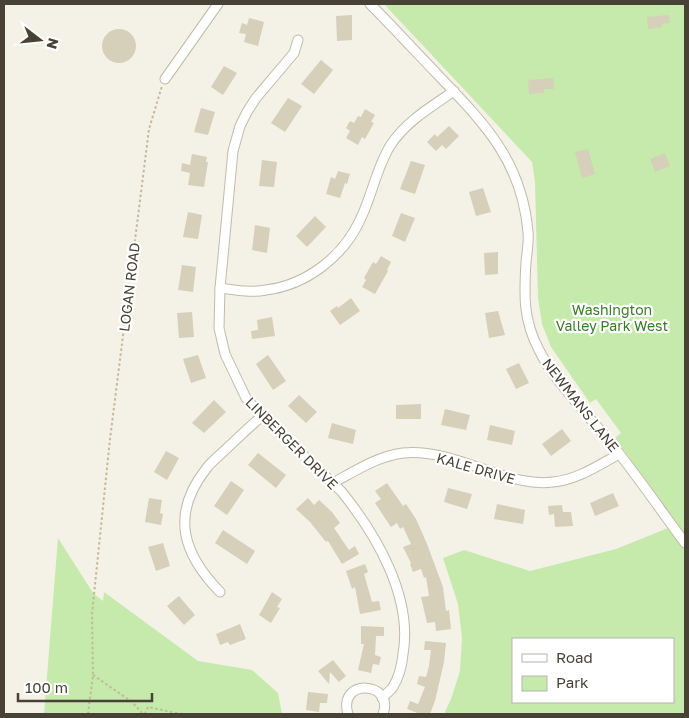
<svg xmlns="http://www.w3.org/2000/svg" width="689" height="718" font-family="'Golos Text',sans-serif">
<rect width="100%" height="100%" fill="#f4f2e6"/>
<g fill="#c5eaac" fill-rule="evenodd">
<path d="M384,4H685V714H444L451,699L460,671L462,638L458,604L443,558L464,550L530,571L616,549L673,526L676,531L680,528L615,438L621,433L596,399L590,403L551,347L542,324L538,298L535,182L532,162ZM513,639H673V702H513Z"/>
<path d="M58,538L93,593L103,601L104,592L198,661L252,670L278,693L282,714H44Z"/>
</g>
<g fill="#d6cfba">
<path d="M352,15V40L337,41L336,16Z"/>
<path d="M669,15L670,23L662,24V27L648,29L647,17Z"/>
<path d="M249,18L264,22L258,46L244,42L246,34L239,33L242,23L247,25Z"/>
<circle cx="119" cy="46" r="17"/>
<path d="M321,60L333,70L314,94L301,84Z"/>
<path d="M224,66L237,73L223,95L211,87Z"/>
<path d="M553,78L554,89H544V93L529,94L528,80Z"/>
<path d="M288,98L302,106L285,132L271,123Z"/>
<path d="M201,108L215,112L208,135L194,132Z"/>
<path d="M365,109L375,115L371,122L374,123L365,139L362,137L358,145L346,138L350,131L346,128L350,121L354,123L358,116L361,117Z"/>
<path d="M449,126L459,136L446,149L442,145L436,151L427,142L435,134L437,137Z"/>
<path d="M588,149L595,174L582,178L575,152Z"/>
<path d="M665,153L670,166L655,172L650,159Z"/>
<path d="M192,154L207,157L206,162H208L204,187L188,185L190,173L181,171L182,163L190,165Z"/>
<path d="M262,160L277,162L274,187L259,186Z"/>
<path d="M411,161L425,165L415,194L400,189Z"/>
<path d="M338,171L350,174L347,184L345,183L340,198L326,194L331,177L335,179Z"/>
<path d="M483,188L491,212L476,216L469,192Z"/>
<path d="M188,212L202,215L198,239L183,237Z"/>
<path d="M401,213L415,218L405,242L392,236Z"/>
<path d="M315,216L326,227L307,247L296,236Z"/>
<path d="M255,225L270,228L267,253L252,250Z"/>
<path d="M498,252V274L485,275L484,253Z"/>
<path d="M381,256L391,262L387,270L388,271L375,294L362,287L366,280L364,278L373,262L376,264Z"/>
<path d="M182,265L196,267L193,292L178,290Z"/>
<path d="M351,298L360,311L340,325L330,311L337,306L338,308Z"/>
<path d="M498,311L505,335L489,338L485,313Z"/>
<path d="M192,312L194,337L179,338L177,313Z"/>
<path d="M272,317L275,336L252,339L251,331L258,330L257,320Z"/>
<path d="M198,355L206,378L191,383L183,359Z"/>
<path d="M268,355L286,381L273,390L256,364Z"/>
<path d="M519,363L529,383L516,389L506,369Z"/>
<path d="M299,395L317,412L306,423L288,406Z"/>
<path d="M214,400L226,412L204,433L192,423Z"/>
<path d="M421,404V419H396V405Z"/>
<path d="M445,409L470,415L466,430L441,425Z"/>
<path d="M332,423L356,430L353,444L328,438Z"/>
<path d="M490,425L515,431L512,445L487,440Z"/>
<path d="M562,429L571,441L551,456L542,444Z"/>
<path d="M166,451L179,458L167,480L154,472Z"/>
<path d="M258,453L286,475L276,488L248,465Z"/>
<path d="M231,481L244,490L227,515L214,506Z"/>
<path d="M387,483L403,506L406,504L416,519L427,544L443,587L446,611L449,610L451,629L436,631L435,622L427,623L421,597L429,596L426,577L424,578L421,569L413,572L410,564L411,563L403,547L411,544L403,527L400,529L397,523L391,527L375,503L381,499L375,491Z"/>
<path d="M448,488L472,494L467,509L444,502Z"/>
<path d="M613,493L619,506L595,516L590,503Z"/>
<path d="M149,498L162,500L160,513L163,514L161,525L145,522Z"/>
<path d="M308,498L314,505L319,500L332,512L340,523L334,528L349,550L355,546L359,554L342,564L328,541L326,542L310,522L296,509Z"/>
<path d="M497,504L525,510L523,524L494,519Z"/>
<path d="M562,505L563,512H571L573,526L555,527L554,514L549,515L548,506Z"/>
<path d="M223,530L255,551L247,564L215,543Z"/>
<path d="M163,543L170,566L156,571L148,547Z"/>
<path d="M365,564L368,572L364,574L372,602L379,601L381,610L360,614L355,587L352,589L346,571Z"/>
<path d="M272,592L282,599L277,607L280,608L271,623L259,615Z"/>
<path d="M179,596L195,615L184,625L167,606Z"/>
<path d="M240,624L246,639L230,645L228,642L220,645L216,634Z"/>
<path d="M361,626L384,627V636H376L375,655L381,657L379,665L373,664L371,673L358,670L364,644H361Z"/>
<path d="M425,641L446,643L444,662L435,701L430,714H420L407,709L410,701L418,704L425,687L417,684L419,676L426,677L429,666L431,650H424Z"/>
<path d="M333,660L346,676L339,682L330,672L329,684L318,671Z"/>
<path d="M308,692L328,694L327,703H320L319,712L306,710Z"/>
</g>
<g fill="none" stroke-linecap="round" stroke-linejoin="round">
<g stroke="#c0bba8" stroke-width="11">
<g id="minor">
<path d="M370,4C393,27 415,51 438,75C484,123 522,161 528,232C529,242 527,252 526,262C524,295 523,320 539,350C553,379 585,412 606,437C634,471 659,508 685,543"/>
<path d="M298,40L294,53L256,98L247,112L240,126L233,151L220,288L219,328L225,354L246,398L262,416L341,491C376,534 413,597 403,654C402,665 399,677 393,687C390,691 386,694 382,698"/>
<path d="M165,79L218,4"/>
<path d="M220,288C235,290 250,293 266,290C306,285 343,257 360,220C372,196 376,169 390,146C405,122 431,107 454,91"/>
<path d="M333,483C355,471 378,456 403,453C431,450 460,461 486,470C508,477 529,485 553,482C577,480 599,465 619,454"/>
<path d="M220,592C183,554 170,515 206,469C211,462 219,456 225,450C237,439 249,427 262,416"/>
<path d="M348,714C337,678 395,681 383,714"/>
</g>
</g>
<g stroke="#c2ba98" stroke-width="2" stroke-dasharray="2.5 2.5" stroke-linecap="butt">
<path d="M93,675L132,702L143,714"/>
<path d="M88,714L93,675L92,614L110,439L149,129L162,86"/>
<path d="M145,714L148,707L181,714"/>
</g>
<use href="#minor" stroke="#fff" stroke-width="9"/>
</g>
<g text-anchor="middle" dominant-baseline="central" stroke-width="4.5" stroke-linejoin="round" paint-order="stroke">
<g font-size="14" fill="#474235" stroke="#fff">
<text transform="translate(129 287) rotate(-83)">LOGAN ROAD</text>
<text transform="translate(581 405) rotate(52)">NEWMANS LANE</text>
<text transform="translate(292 443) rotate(45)">LINBERGER DRIVE</text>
<text transform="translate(476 468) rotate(16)">KALE DRIVE</text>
</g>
<g font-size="14" fill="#387c25" stroke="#fff">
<text x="612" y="309">Washington<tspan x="612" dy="16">Valley Park West</tspan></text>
</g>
</g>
<rect width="689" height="718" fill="none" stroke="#474235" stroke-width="10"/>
<rect x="512" y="638" width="162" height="65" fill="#ffffff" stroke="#b5b3ae"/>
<rect x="522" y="654" width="25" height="8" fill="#ffffff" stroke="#b5b3ae"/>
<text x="556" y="663" font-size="15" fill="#474235">Road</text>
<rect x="522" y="676" width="25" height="15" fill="#c5eaac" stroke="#b5b3ae"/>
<text x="556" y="688" font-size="15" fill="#474235">Park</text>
<g transform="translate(40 40) rotate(106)" stroke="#ffffff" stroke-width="4" paint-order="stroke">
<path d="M0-4L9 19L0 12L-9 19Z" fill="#474235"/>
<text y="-8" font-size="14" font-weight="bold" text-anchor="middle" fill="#474235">N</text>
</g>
<path d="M18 693v8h134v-8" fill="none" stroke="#474235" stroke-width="2.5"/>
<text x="25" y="693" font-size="15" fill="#474235" stroke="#ffffff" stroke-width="4" paint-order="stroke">100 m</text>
</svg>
